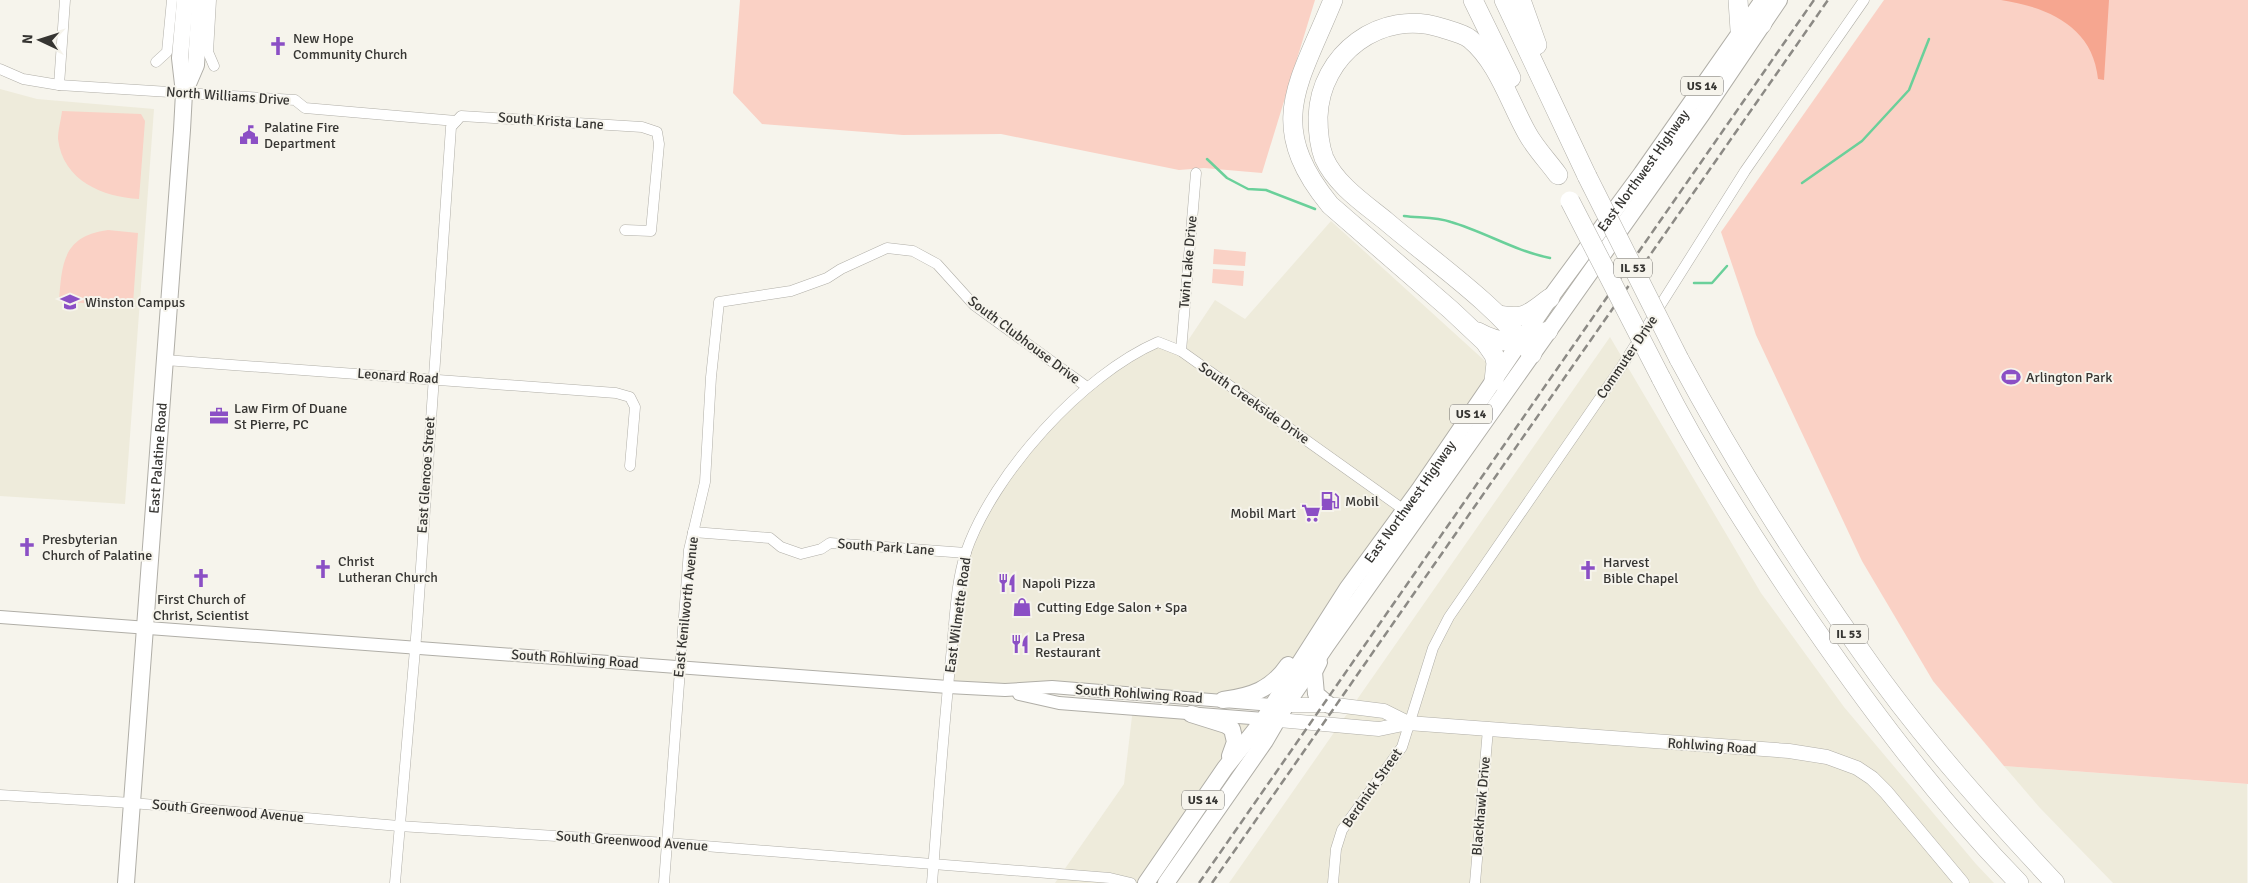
<svg xmlns="http://www.w3.org/2000/svg" width="2248" height="883" font-family="Signika,sans-serif">
<rect width="100%" height="100%" fill="#f6f4ec"/>
<g fill="#eeebdb">
<path d="M0,89L37,99L154,109L125,504L0,496Z"/>
<path d="M1331,221L1485,361L1494,381L1335,597L1281,676L1248,696L948,687L966,553L1004,482L1087,387L1158,342L1181,351L1215,300L1245,319Z"/>
<path d="M1610,337L1761,593L1844,707L1976,864L1994,883H1229Z"/>
<path d="M1133,708L1264,719L1146,883H1055L1124,784Z"/>
<path d="M2004,766L2247,784V883H2113L2040,808Z"/>
</g>
<g fill="#fad1c5">
<path d="M740,0H1315L1262,173L1204,168L1179,170L1001,134L903,135L762,124L733,93Z"/>
<path d="M1884,0H2248V784L2004,766L1933,681L1862,561L1756,335L1721,232Z"/>
<path d="M62,111L141,114L145,121L139,199C103,197 63,181 58,139C58,130 61,120 62,111Z"/>
<path d="M108,230L138,233L133,304L129,307L59,301C62,263 63,236 108,230Z"/>
<path d="M1214,249L1246,252L1245,266L1213,264Z"/>
<path d="M1213,269L1244,271L1243,286L1212,283Z"/>
</g>
<path fill="#f6a690" d="M2001,0H2109L2104,80L2098,79C2093,26 2047,7 2001,0Z"/>
<g fill="none" stroke-linecap="round" stroke-linejoin="round">
<g stroke="#6ad09a" stroke-width="2.5">
<path d="M1207,159L1227,178L1248,189L1266,190L1315,209"/>
<path d="M1802,183L1862,141L1909,90L1929,39"/>
<path d="M1404,216C1419,218 1436,217 1451,222C1485,232 1515,251 1550,258"/>
<path d="M1694,283H1712L1727,266"/>
</g>
<g stroke="#b0aea7" stroke-width="11">
<g id="minor">
<path d="M211,0L208,52L214,66"/>
<path d="M156,62L167,52L172,0"/>
<path d="M0,69L23,79L59,85L295,100L305,108L456,121"/>
<path d="M59,85L65,0"/>
<path d="M1181,351L1196,173"/>
<path d="M165,360L616,393L630,397L635,407L630,466"/>
<path d="M693,532L770,538L781,547L801,554L821,549L830,543L966,553"/>
<path d="M0,795L132,803L399,826L667,843L1110,878L1131,883"/>
<path d="M395,883L417,626L451,127L461,116L642,127L657,132L659,144L651,231L625,230"/>
<path d="M664,883L689,550L705,482L711,377L719,302L791,291L827,278L841,269L887,248L913,251L937,264L974,305L1087,387"/>
<path d="M932,883C938,808 943,732 951,657C955,623 955,585 966,552C993,474 1082,375 1158,342L1181,351L1407,512"/>
<path d="M1333,883L1336,849L1342,830L1402,747L1433,648L1449,617L1622,366L1745,171L1864,0"/>
<path d="M1475,883L1488,729"/>
</g>
</g>
<g stroke="#b0aea7" stroke-width="14">
<g id="tertiary">
<path d="M0,617L948,687L1005,690L1052,687L1273,705"/>
<path d="M1019,694L1059,703L1264,719"/>
</g>
</g>
<g stroke="#b0aea7" stroke-width="15">
<g id="secondary">
<path d="M1277,705H1336L1384,711L1408,723"/>
<path d="M1267,719L1379,729L1408,723L1789,751L1827,757L1857,768L1872,778L1886,792L1962,883"/>
</g>
</g>
<g stroke="#b0aea7" stroke-width="18">
<g id="primary">
<path d="M184,93L196,65L200,0"/>
<path d="M1319,662L1314,672L1316,694L1329,705"/>
<path d="M1223,700C1251,696 1271,690 1288,665"/>
<path d="M1191,714L1226,725L1232,729L1235,742L1230,756"/>
<path id="s1" d="M126,883L182,130L184,93L180,58L185,0"/>
<path id="s2" d="M1146,883L1225,768L1264,719L1347,589L1419,490L1550,298L1642,173L1763,0"/>
<path d="M1166,883L1265,741L1286,705L1326,646L1702,114L1779,0"/>
</g>
</g>
<g stroke="#b0aea7" stroke-width="20">
<g id="motorway">
<path d="M1333,0C1299,84 1264,124 1330,205L1451,310L1485,342L1494,355L1496,363L1494,381"/>
<path d="M1473,0L1511,78"/>
<path d="M1504,0L1587,176"/>
<path d="M1521,0L1537,45"/>
<path d="M1738,0L1740,30"/>
<path d="M1762,24L1766,0"/>
<path d="M1499,315C1526,320 1529,313 1550,298"/>
<path d="M1478,332C1505,347 1520,342 1548,331"/>
<path d="M1532,354C1497,305 1434,262 1387,222C1365,204 1336,185 1324,158C1319,145 1318,130 1318,117C1320,54 1381,8 1442,28C1451,31 1462,33 1470,39C1498,62 1510,103 1527,133C1535,148 1548,161 1558,175"/>
<path d="M1679,359C1734,461 1796,560 1863,654C1920,736 1987,810 2055,883"/>
<path d="M1661,378C1701,457 1749,531 1798,604C1865,702 1936,798 2019,883"/>
</g>
</g>
<use href="#minor" stroke="#fff" stroke-width="10"/>
<use href="#tertiary" stroke="#fff" stroke-width="12"/>
<use href="#secondary" stroke="#fff" stroke-width="14"/>
<use href="#primary" stroke="#fff" stroke-width="16"/>
<use href="#motorway" stroke="#fff" stroke-width="19"/>
<g stroke="#8c8a85" stroke-width="2.5" stroke-dasharray="8 4" stroke-linecap="butt">
<path d="M1199,883L1814,0"/>
<path d="M1212,883L1828,0"/>
</g>
<g stroke="#b0aea7" stroke-width="20" stroke-linecap="butt">
<g id="motorway-bridge">
<path d="M1587,176L1679,359"/>
<path d="M1570,201L1661,378"/>
</g>
</g>
<use href="#motorway-bridge" stroke="#fff" stroke-width="19"/>
</g>
<defs>
<g id="church-bare" transform="scale(1.5)"><path d="M-1.2-6h2.4v3.5h3.3v2.4h-3.3V6h-2.4V-.1h-3.3v-2.4h3.3Z" fill="#8b4fc5" stroke="#f6f4ec" stroke-width="2.5" paint-order="stroke"/></g>
<g id="civic-bare" transform="scale(1.5)"><path d="M-.6-6.5H3V-4.5H.6V-3L4-1V1h2V6H-6V1h2V-1L-.6-3ZM-1.2 2.5V6h2.4V2.5Z" fill="#8b4fc5" stroke="#f6f4ec" stroke-width="2.5" paint-order="stroke"/></g>
<g id="school-bare" transform="scale(1.5)"><path d="M0-5L7-2L0 1L-7-2ZM-4 1L0 2.5L4 1V4Q0 6-4 4Z" fill="#8b4fc5" stroke="#f6f4ec" stroke-width="2.5" paint-order="stroke"/></g>
<g id="stadium-bare" transform="scale(1.5)"><path d="M0-5a6.5 5 0 1 0 0 10a6.5 5 0 1 0 0-10ZM-3.5-1.8h7v3.6h-7Z" fill="#8b4fc5" stroke="#f6f4ec" stroke-width="2.5" paint-order="stroke"/></g>
<g id="office-bare" transform="scale(1.5)"><path d="M-6-3h4V-5.5h4V-3h4V5H-6ZM-1-4.5V-3h2v-1.5ZM-6 0V1H6V0Z" fill="#8b4fc5" stroke="#f6f4ec" stroke-width="2.5" paint-order="stroke"/></g>
<g id="fuel-bare" transform="scale(1.5)"><path d="M-5.5-6h7V0h2V4h1.3V-2.5L3-4.5l.8-.8L6-3V5H2.5V1h-1V6h-7ZM-4.2-4.7v3.2H.2V-4.7Z" fill="#8b4fc5" stroke="#f6f4ec" stroke-width="2.5" paint-order="stroke"/></g>
<g id="supermarket-bare" transform="scale(1.5)"><path d="M-6-5.5h2.5l.6 2H6L4.5 2H-2.5L-4.4-4H-6ZM-1.5 3.2a1.3 1.3 0 1 0 .1 0ZM3 3.2a1.3 1.3 0 1 0 .1 0Z" fill="#8b4fc5" stroke="#f6f4ec" stroke-width="2.5" paint-order="stroke"/></g>
<g id="restaurant-bare" transform="scale(1.5)"><path d="M-5-6h1v4h1v-4h1v4h1v-4h1v5L-1.5 .5V6h-2V.5L-5-1ZM5-6V6H3V1.5H1.5Q1.5-4 5-6Z" fill="#8b4fc5" stroke="#f6f4ec" stroke-width="2.5" paint-order="stroke"/></g>
<g id="shop-bare" transform="scale(1.5)"><path d="M-5-2.5h2.3a2.7 3.5 0 0 1 5.4 0H5L5.5 6h-11ZM-1.5-2.5h3a1.5 2.3 0 0 0-3 0Z" fill="#8b4fc5" stroke="#f6f4ec" stroke-width="2.5" paint-order="stroke"/></g>
</defs>
<g fill-rule="evenodd">
<use href="#church-bare" x="278" y="46"/>
<use href="#civic-bare" x="249" y="135"/>
<use href="#school-bare" x="70" y="302"/>
<use href="#stadium-bare" x="2011" y="377"/>
<use href="#office-bare" x="219" y="416"/>
<use href="#fuel-bare" x="1330" y="501"/>
<use href="#supermarket-bare" x="1311" y="513"/>
<use href="#church-bare" x="27" y="547"/>
<use href="#church-bare" x="323" y="569"/>
<use href="#church-bare" x="1588" y="570"/>
<use href="#church-bare" x="201" y="578"/>
<use href="#restaurant-bare" x="1007" y="583"/>
<use href="#shop-bare" x="1022" y="607"/>
<use href="#restaurant-bare" x="1020" y="644"/>
</g>
<g text-anchor="middle" dominant-baseline="central" stroke-width="4" stroke-linejoin="round" paint-order="stroke">
<g fill="#f6f4ec" stroke="#706e6a" stroke-width="1">
<rect x="1681" y="76.5" width="42" height="19" rx="4"/>
<rect x="1614" y="258.5" width="38" height="19" rx="4"/>
<rect x="1450" y="404.5" width="42" height="19" rx="4"/>
<rect x="1830" y="624.5" width="38" height="19" rx="4"/>
<rect x="1182" y="790.5" width="42" height="19" rx="4"/>
</g>
<g font-size="12" font-weight="bold" fill="#363532">
<text x="1702" y="86">US 14</text>
<text x="1633" y="268">IL 53</text>
<text x="1471" y="414">US 14</text>
<text x="1849" y="634">IL 53</text>
<text x="1203" y="800">US 14</text>
</g>
<g font-size="14" fill="#363532" stroke="#f6f4ec" text-anchor="start">
<text x="293" y="38">New Hope<tspan x="293" dy="16">Community Church</tspan></text>
<text x="264" y="127">Palatine Fire<tspan x="264" dy="16">Department</tspan></text>
<text x="85" y="302">Winston Campus</text>
<text x="2026" y="377">Arlington Park</text>
<text x="234" y="408">Law Firm Of Duane<tspan x="234" dy="16">St Pierre, PC</tspan></text>
<text x="1345" y="501">Mobil</text>
<text x="1296" y="513" text-anchor="end">Mobil Mart</text>
<text x="42" y="539">Presbyterian<tspan x="42" dy="16">Church of Palatine</tspan></text>
<text x="338" y="561">Christ<tspan x="338" dy="16">Lutheran Church</tspan></text>
<text x="1603" y="562">Harvest<tspan x="1603" dy="16">Bible Chapel</tspan></text>
<text x="1022" y="583">Napoli Pizza</text>
<text x="201" y="599" text-anchor="middle">First Church of<tspan x="201" dy="16">Christ, Scientist</tspan></text>
<text x="1037" y="607">Cutting Edge Salon + Spa</text>
<text x="1035" y="636">La Presa<tspan x="1035" dy="16">Restaurant</tspan></text>
</g>
<g font-size="14" fill="#363532" stroke="#f6f4ec">
<text transform="translate(228 96) rotate(4)">North Williams Drive</text>
<text transform="translate(551 121) rotate(4)">South Krista Lane</text>
<text stroke="none"><textPath href="#s2" startOffset="869">East Northwest Highway</textPath></text>
<text transform="translate(1188 262) rotate(-85)">Twin Lake Drive</text>
<text transform="translate(1024 340) rotate(37)">South Clubhouse Drive</text>
<text transform="translate(1627 357) rotate(-56)">Commuter Drive</text>
<text transform="translate(398 376) rotate(4)">Leonard Road</text>
<text transform="translate(1254 403) rotate(35)">South Creekside Drive</text>
<text stroke="none"><textPath href="#s1" startOffset="426">East Palatine Road</textPath></text>
<text transform="translate(426 475) rotate(-86)">East Glencoe Street</text>
<text stroke="none"><textPath href="#s2" startOffset="464">East Northwest Highway</textPath></text>
<text transform="translate(886 547) rotate(4)">South Park Lane</text>
<text transform="translate(686 607) rotate(-84)">East Kenilworth Avenue</text>
<text transform="translate(958 615) rotate(-82)">East Wilmette Road</text>
<text transform="translate(575 659) rotate(4)">South Rohlwing Road</text>
<text transform="translate(1139 694) rotate(4)">South Rohlwing Road</text>
<text transform="translate(1712 746) rotate(4)">Rohlwing Road</text>
<text transform="translate(1372 788) rotate(-55)">Berdnick Street</text>
<text transform="translate(1481 806) rotate(-85)">Blackhawk Drive</text>
<text transform="translate(228 811) rotate(5)">South Greenwood Avenue</text>
<text transform="translate(632 841) rotate(4)">South Greenwood Avenue</text>
</g>
</g>
<g transform="translate(40 40) rotate(274)" stroke="#f6f4ec" stroke-width="4" paint-order="stroke">
<path d="M0-4L9 19L0 12L-9 19Z" fill="#363532"/>
<text y="-8" font-size="14" font-weight="bold" text-anchor="middle" fill="#363532">N</text>
</g>
</svg>
